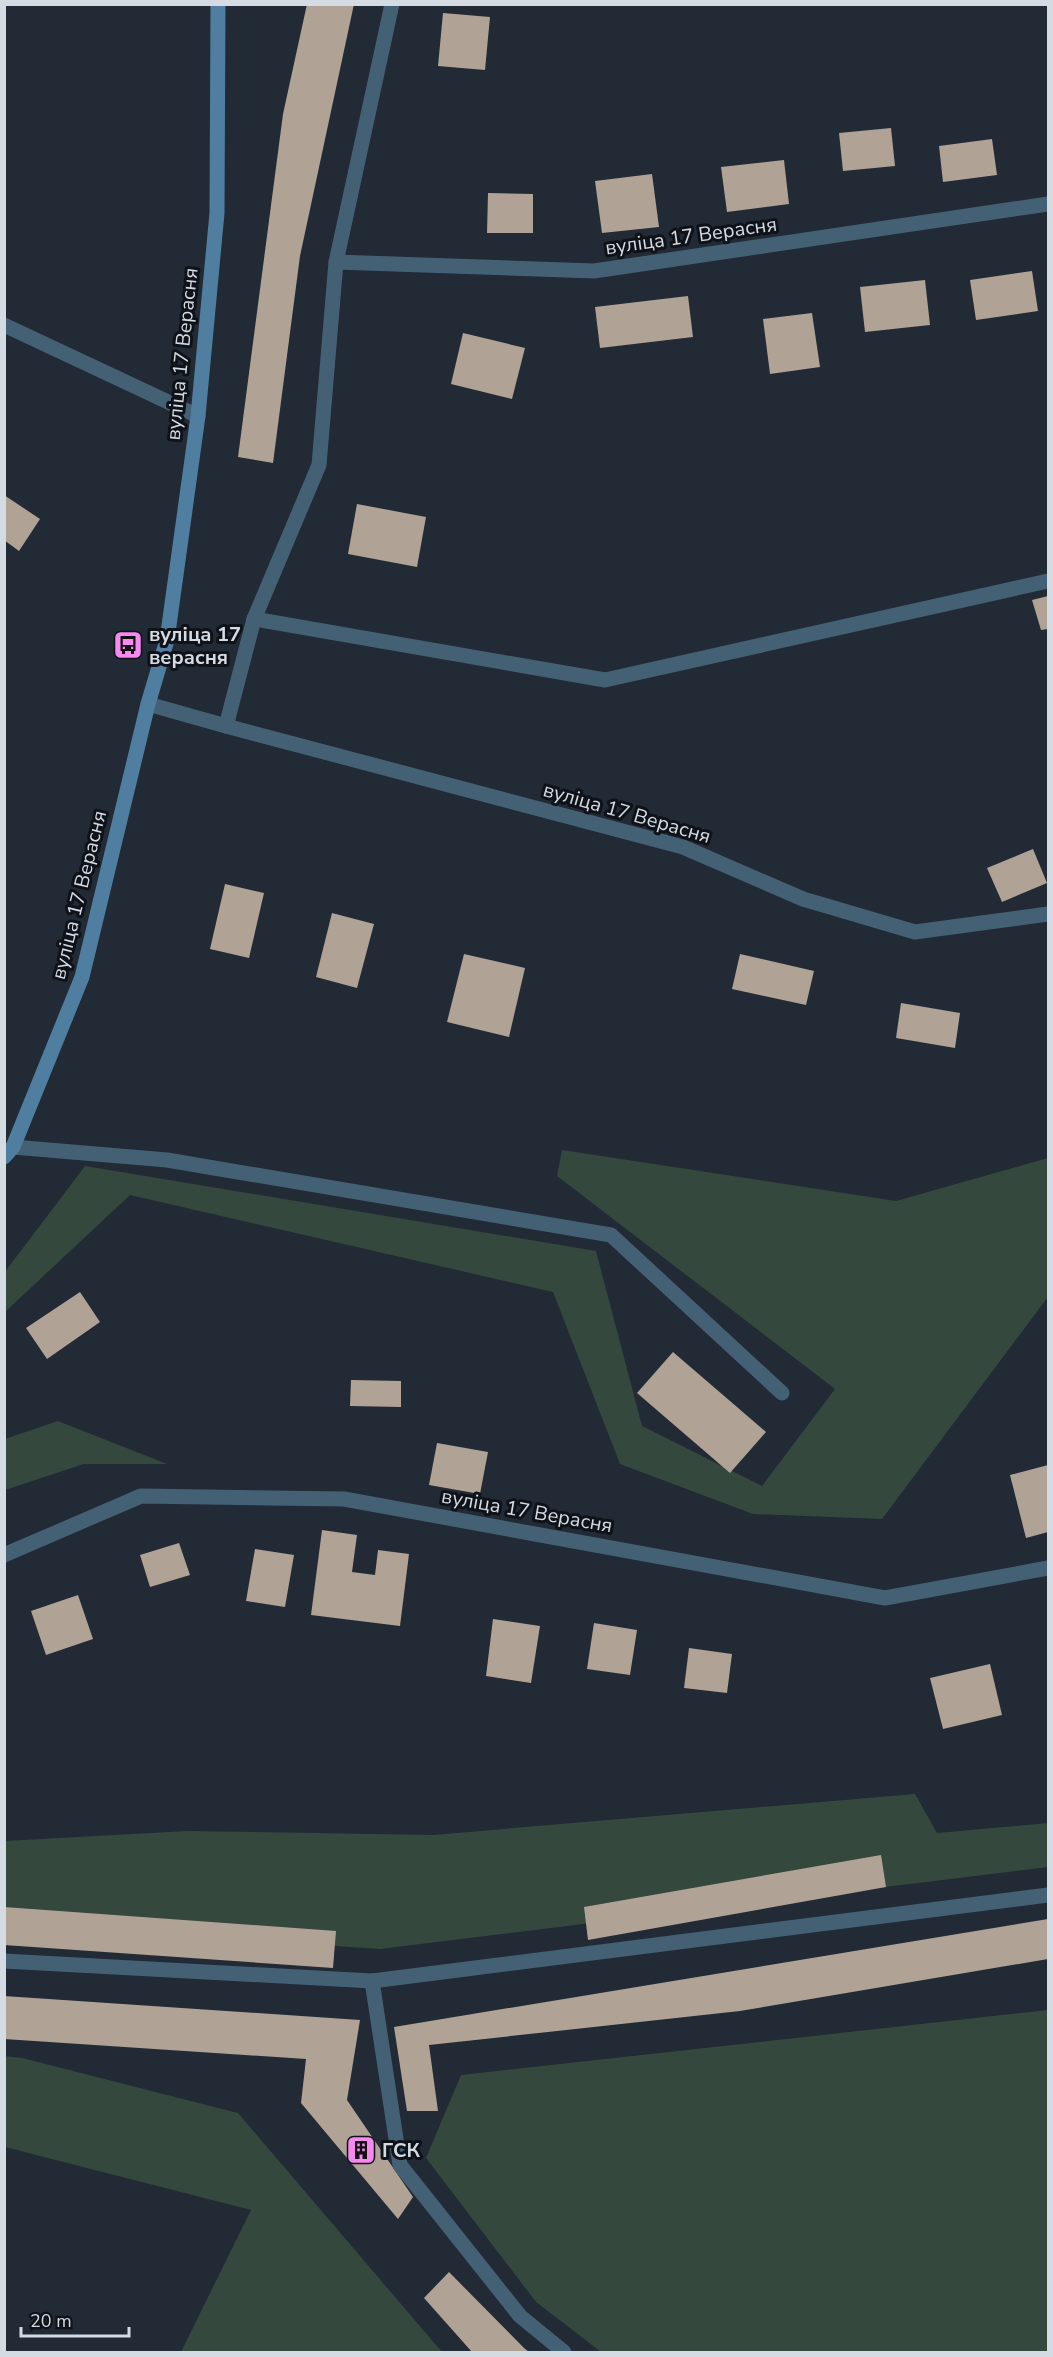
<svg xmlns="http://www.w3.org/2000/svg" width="1053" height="2357" font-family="'Nunito Sans',sans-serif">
<rect width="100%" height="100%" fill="#212a35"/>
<g fill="#35483d">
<path d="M562,1150L896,1201L1048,1158V1297L882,1519L753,1514L620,1464L553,1292L130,1195L5,1312L4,1273L85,1166L596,1251L642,1426L762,1486L835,1389L557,1176Z"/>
<path d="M58,1421L167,1464H84L5,1490V1439Z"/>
<path d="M915,1794L937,1833L1048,1823V1867L380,1949L5,1924V1841L187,1831L433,1835Z"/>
<path d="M1048,2010V2352H601L536,2302L426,2158L461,2075Z"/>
<path d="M4,2056L22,2058L238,2113L442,2352H181L251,2210L5,2147Z"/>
</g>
<g fill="#b1a296">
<path d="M307,4H354L300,256L273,463L238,457L283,114Z"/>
<path d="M443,13L490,17L485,70L438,66Z"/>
<path d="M891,128L895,166L843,171L839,133Z"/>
<path d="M992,139L997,175L943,182L939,146Z"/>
<path d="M784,160L789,204L727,212L721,167Z"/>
<path d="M652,174L659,227L602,233L595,181Z"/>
<path d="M488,193L533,194V233H487Z"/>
<path d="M1032,271L1038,311L976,320L970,280Z"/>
<path d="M925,280L930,325L865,332L860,287Z"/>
<path d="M688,296L693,337L600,348L595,307Z"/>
<path d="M812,313L820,367L770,374L763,319Z"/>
<path d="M463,333L525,348L512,399L451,384Z"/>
<path d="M4,495L40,519L19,551L4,540Z"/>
<path d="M357,504L426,517L417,567L348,554Z"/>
<path d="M1048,596V629L1041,630L1032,600Z"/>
<path d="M1033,849L1047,883L1002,902L987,868Z"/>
<path d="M225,884L264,893L249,958L210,949Z"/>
<path d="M332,913L374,924L357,988L316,977Z"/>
<path d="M464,954L525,968L509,1037L447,1022Z"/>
<path d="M740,954L814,971L806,1005L732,989Z"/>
<path d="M901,1003L960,1013L955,1048L896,1038Z"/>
<path d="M80,1292L100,1322L47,1359L26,1328Z"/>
<path d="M673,1352L766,1432L730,1473L637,1393Z"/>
<path d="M351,1380L401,1381V1407L350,1406Z"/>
<path d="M437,1443L488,1452L480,1494L429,1485Z"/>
<path d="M1048,1465V1532L1026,1538L1010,1475Z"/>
<path d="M322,1530L357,1535L352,1572L375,1575L378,1550L409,1554L400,1626L311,1615Z"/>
<path d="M179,1543L190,1575L150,1587L140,1555Z"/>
<path d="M255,1549L294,1555L285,1607L246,1601Z"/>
<path d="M78,1595L93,1639L46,1655L31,1611Z"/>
<path d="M493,1619L540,1626L531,1683L486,1676Z"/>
<path d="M594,1623L637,1630L630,1675L587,1669Z"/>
<path d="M689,1648L732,1654L727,1693L684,1688Z"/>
<path d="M990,1664L1002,1715L943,1729L930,1678Z"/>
<path d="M881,1855L886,1887L588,1940L584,1907Z"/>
<path d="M4,1907L336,1931L333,1968L4,1945Z"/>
<path d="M1048,1919V1959L740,2011L429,2045L438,2111H407L394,2027Z"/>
<path d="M4,1996L360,2020L347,2100L413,2197L398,2219L301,2103L306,2059L4,2039Z"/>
<path d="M449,2272L524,2348L529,2352H472L424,2298Z"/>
</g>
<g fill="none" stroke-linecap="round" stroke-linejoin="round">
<g stroke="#446075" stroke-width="15">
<path d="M4,325L198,416"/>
<path d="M254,619L605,680L1048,581"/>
<path d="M13,1147L167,1160L611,1235L782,1393"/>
<path d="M4,1961L372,1981L1048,1895"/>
<path d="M372,1981L400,2165L520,2316L564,2352"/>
</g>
<g stroke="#446075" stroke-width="15">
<path d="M336,262L392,4"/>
<path d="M148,704L226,726L254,619L319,465L336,262L594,271L1048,204"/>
<path d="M226,726L683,847L803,899L915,932L1048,914"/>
<path d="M4,1555L141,1496L344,1499L885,1598L1048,1568"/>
</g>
<path stroke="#507ea0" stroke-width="15" d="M4,1157L13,1147L82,977L148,704L167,640L198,416L217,213L218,4"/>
</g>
<defs>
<g id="bus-square" transform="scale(1.5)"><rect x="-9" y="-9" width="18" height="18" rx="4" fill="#f589ef" stroke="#0f1218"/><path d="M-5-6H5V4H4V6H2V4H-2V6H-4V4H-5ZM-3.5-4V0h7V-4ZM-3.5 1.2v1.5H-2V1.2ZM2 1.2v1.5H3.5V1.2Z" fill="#111"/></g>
<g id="building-square" transform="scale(1.5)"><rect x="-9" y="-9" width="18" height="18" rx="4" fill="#f589ef" stroke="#0f1218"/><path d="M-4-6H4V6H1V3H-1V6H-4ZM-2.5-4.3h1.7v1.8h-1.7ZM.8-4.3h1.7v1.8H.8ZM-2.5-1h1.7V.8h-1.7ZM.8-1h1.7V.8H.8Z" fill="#111"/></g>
</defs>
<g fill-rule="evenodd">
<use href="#bus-square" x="128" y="645"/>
<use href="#building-square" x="361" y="2150"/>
</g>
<g text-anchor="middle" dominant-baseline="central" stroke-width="6" stroke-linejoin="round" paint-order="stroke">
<g font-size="20" fill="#d5dbe3" stroke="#0f1218">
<text transform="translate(691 236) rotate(-8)">вуліца 17 Верасня</text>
<text transform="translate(182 354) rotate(-84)">вуліца 17 Верасня</text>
<text transform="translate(627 813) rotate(16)">вуліца 17 Верасня</text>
<text transform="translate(79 895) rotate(-76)">вуліца 17 Верасня</text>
<text transform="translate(527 1511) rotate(10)">вуліца 17 Верасня</text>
</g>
<g font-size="20" font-weight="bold" fill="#d5dbe3" stroke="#0f1218" text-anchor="start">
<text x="149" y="634">вуліца 17<tspan x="149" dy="23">верасня</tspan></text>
<text x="382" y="2150">ГСК</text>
</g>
</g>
<rect width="1053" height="2357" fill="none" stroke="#d5dbe3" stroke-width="12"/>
<path d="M21 2327v9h108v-9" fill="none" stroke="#d5dbe3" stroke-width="3"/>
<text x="30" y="2327" font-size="18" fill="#d5dbe3" stroke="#0f1218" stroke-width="4.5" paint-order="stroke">20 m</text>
</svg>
